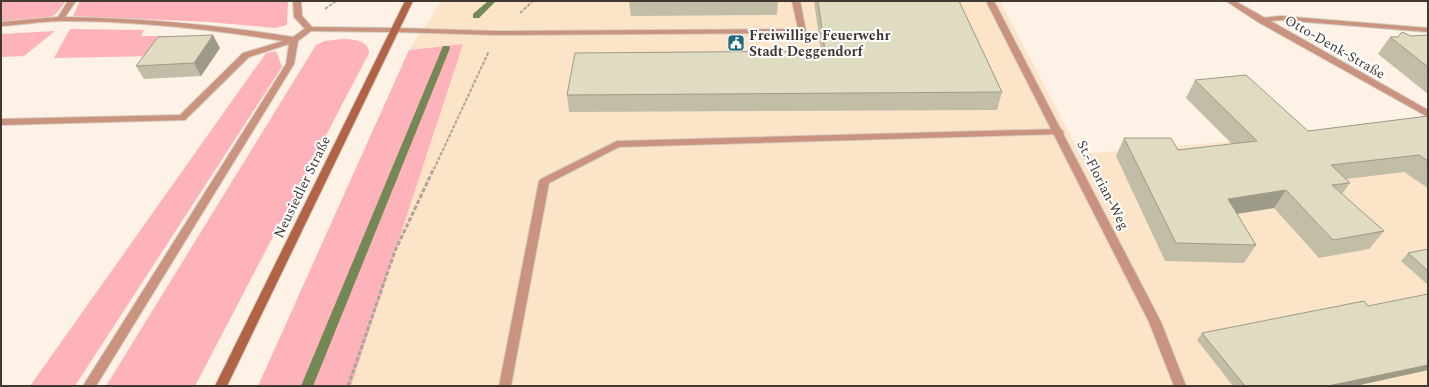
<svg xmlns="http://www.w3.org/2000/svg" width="1429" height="387" font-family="Spectral,serif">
<rect width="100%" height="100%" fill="#fdf2e5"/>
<path fill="#fce4c9" d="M442,1H1000L1080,154L1423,126L1428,129V386H351L463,44L409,50Z"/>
<g fill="#feb2b9">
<path d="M1,1H66L55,15L43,19L1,23Z"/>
<path d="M80,1H288L287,25L275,28L208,22L73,16Z"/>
<path d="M70,29L144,30L141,36H175L155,56L54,58Z"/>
<path d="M55,31L24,56L1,57V34Z"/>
<path d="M342,39C352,39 369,40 369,53L195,386H106L316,45L325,41Z"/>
<path d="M463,44L351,386H258L409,50Z"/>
<path d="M276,51L282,67L75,386H30L266,53Z"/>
</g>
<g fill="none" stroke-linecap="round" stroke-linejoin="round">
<g fill="#748855" fill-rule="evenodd">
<path d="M488,1H496L479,18H473V14Z"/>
<path d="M443,46H449L450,48L313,386H301Z"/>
</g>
<g stroke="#d7cdc1" stroke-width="2">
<g id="service">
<path d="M68,1H76L65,17C142,18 217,25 293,37L307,27H310L314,29L298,41L294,64L96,386H83L286,64L289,44L249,57L185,120L1,125V119L180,115L243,53L283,41C210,29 136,21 62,21C41,21 21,25 1,26V22L58,17Z"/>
<path d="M792,1H800L806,31L805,33L497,35L395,32L391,30L395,28L497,31L798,29Z"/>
<path d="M1059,129L1062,130L1064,132L1062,134L619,147L549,183L511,386H499L539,181L541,179L617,141Z"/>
</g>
</g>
<g stroke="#d7cdc1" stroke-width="2">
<g id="minor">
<path d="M293,1H301L302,16L312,27L395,28L399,30L395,32L307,31L294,17Z"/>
<path d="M986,1H994L1161,322L1186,386H1174L1149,322Z"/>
<path d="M1281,16L1428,28V32L1281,20L1261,22L1257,20L1261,18Z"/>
</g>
</g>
<g stroke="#d7cdc1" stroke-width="2">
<path id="tertiary" d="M1226,1H1235L1428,110V117L1258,22Z"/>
</g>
<g stroke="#d7cdc1" stroke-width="2">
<path id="secondary" d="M405,1H413L227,386H215Z"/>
</g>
<g stroke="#aea59a" stroke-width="2" stroke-dasharray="3.5 1.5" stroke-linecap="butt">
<path d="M325,9L336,1"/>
<path d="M520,13L533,1"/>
<path d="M434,169L489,51"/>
</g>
<path stroke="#aea59a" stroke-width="3" stroke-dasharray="4.5 2" stroke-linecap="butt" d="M348,386L395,251L434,168"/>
<use href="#service" fill="#c9937f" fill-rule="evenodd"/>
<use href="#minor" fill="#c9937f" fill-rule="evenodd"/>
<use href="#tertiary" fill="#c9937f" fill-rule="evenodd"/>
<use href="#secondary" fill="#b06345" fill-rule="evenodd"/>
</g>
<g fill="#c1bda7">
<path d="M629,1H778L777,15L631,16Z"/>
<path d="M814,1H959L1002,92L997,110L569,112L567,95L821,51Z"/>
<path d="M1428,35V94L1378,54L1390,37Z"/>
<path d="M220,48L201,76L144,79L136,66Z"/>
<path d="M1195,80L1308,131L1428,116V188L1404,172L1346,179L1350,183L1342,194L1384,231L1369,249L1319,258L1274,208L1237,214L1256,245L1244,263L1165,261L1116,156L1124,138L1178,150L1232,144L1186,98Z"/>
<path d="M1428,249V285L1401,261L1408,253Z"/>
<path d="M1428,294V370L1355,386H1233L1197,340L1202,333L1368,306Z"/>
</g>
<g fill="#9d9a88">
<path d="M213,35L220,48L201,76L194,63Z"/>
<path d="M1286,190L1274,208L1217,217L1228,199Z"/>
<path d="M1428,365V370L1355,386H1328Z"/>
</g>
<g fill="#e0dcc2" stroke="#9d9a88">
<path d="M818,1H959L1002,92L567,95L575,53L825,51Z"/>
<path d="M1402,32L1411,36L1428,35V67L1390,37H1398Z"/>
<path d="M213,35L194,63L136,66L158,37Z"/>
<path d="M1246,75L1308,131L1428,116V161L1419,155L1331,165L1350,183L1332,185L1384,231L1333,240L1286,190L1228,199L1256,245L1176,243L1124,138H1171L1178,150L1257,141L1195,80Z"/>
<path d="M1428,249V271L1408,253Z"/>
<path d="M1428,294V365L1328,386H1245L1202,333L1364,301L1368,306Z"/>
</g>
<defs>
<g id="civic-square" transform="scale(0.9)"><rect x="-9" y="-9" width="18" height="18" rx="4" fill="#236878" stroke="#fff"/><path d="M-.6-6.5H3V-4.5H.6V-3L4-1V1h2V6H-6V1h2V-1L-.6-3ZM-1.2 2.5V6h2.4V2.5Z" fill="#fff"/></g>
</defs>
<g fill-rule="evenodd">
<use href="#civic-square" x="736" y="43"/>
</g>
<g text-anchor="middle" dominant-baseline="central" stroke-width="4" stroke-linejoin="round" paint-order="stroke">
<g font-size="14" font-weight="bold" fill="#403931" stroke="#fff" text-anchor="start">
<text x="749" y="35">Freiwillige Feuerwehr<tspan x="749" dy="16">Stadt Deggendorf</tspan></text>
</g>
<g font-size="14" fill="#403931" stroke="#fff">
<text transform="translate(1335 47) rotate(30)">Otto-Denk-Straße</text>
<text transform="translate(1103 185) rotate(63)">St.-Florian-Weg</text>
<text transform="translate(302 187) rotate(-64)">Neusiedler Straße</text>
</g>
</g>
<rect width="1429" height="387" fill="none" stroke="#403931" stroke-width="4"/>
</svg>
